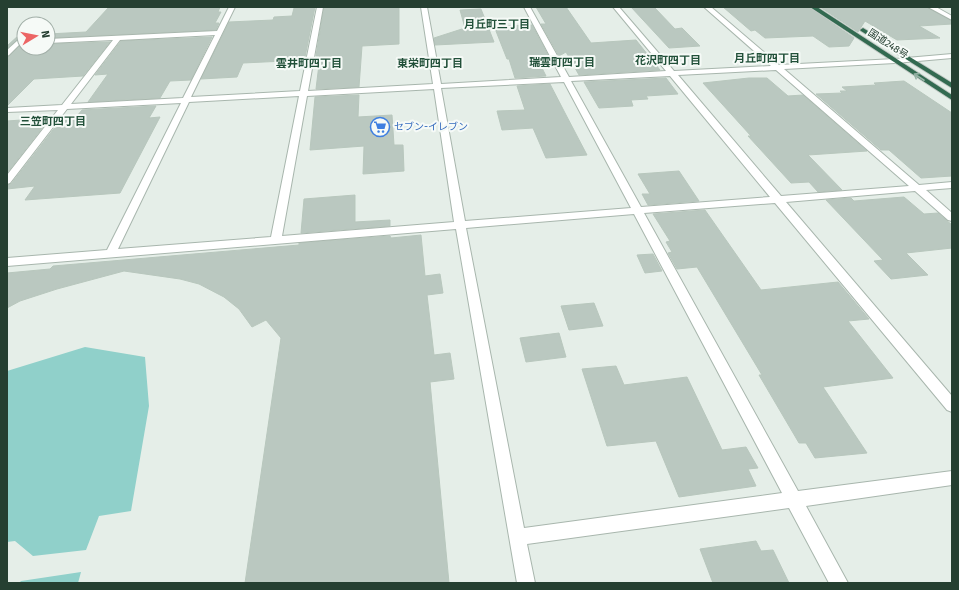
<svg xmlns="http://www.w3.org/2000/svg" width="959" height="590" font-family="'Fira Sans','Noto Sans JP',sans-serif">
<rect width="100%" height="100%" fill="#e5eee8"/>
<g fill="#90d0ca">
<path d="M85,347L145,357L149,406L131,511L99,516L86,550L33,556L15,541L7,542V371Z"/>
<path d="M81,572L78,583H19L21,581Z"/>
</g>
<g fill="#bac8c0" stroke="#b8c7bd">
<path d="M109,7H220L218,12H221L215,23H219L216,30L48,38V34L86,32Z"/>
<path d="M315,7L305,57L285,58V61L243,63L237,77L201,79L229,22L273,20L274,17L292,16L294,8Z"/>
<path d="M324,7H399V44L362,46L359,87L316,89L320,56H316Z"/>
<path d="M536,7H566L591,43L636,40L660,70L579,75L566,52L559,56L541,24H546Z"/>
<path d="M631,7H654L675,29L682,28L700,46L669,48Z"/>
<path d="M723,7H809L854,38L849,46L829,47L813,36L765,38L755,30L751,31Z"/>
<path d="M820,7H927L952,21V24L919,26L940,38L897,40L865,21L858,32Z"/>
<path d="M481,9L494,42L435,45L434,38L465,28L460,10Z"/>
<path d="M532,25L551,61L541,66L546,76L515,78L509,59H507L494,26Z"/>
<path d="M19,35H24V48H48V44L110,42L83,76L34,79L7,106V57L24,42L17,40L7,48V46Z"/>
<path d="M212,37L191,80L170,81L160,98L88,102L108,74L95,75L121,41Z"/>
<path d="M666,78L678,94L646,96L648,99L631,100L633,106L599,108L584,82Z"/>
<path d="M749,78H767L788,96L803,95L867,151L808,155L842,190L818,192L809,182L791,183L748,136H751L703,83Z"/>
<path d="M904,81L952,113V176L921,178L889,150H881L816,94L842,93L840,91H847L842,87L876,85L874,83Z"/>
<path d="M550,84L565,113L587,155L546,158L533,128L502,130L497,111L525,110L517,86Z"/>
<path d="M359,95L358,117L392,115L394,145H403L404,171L363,174L364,146L310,150L315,97Z"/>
<path d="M156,106L149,118L160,117L120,193L25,200L35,186L7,189V185L11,184L63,117L77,116L82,110Z"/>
<path d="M50,118L7,173V121Z"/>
<path d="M679,171L699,201L648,205L642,194H650L638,174Z"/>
<path d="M355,195V222L390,220V226L301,233L304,199Z"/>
<path d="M904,197L924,214L938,213L952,225V248L906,253L928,275L891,279L874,261L883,260L826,200L851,198L854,201Z"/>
<path d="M705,210L761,290L838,282L869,319L848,321L893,378L823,387L867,453L815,458L806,443H799L759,375H762L697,267L677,269L668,253L672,252L666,242L670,241L653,214Z"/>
<path d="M421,235L425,276L440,274L443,293L427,295L434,355L450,353L454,379L430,382L449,583H245L281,338L266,320L252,327L239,309L224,297L199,284L180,279L124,271L57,289L20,301L7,308V273L50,269L53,266L299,245V243L390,236L391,238Z"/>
<path d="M653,254L662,271L645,273L637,255Z"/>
<path d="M594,303L603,326L569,330L561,306Z"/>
<path d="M559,333L566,357L526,362L520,338Z"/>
<path d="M616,366L624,385L687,377L722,450L746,447L758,468L748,469L756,486L679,497L656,441L607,446L582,369Z"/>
<path d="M756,541L761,551L773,550L789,583H713L700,549Z"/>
</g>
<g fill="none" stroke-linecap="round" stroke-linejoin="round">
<g stroke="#a8b6ad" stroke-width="2">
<g id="minor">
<path d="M229,7H235L191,97L300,91L317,7H323L308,91L433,84L421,7H427L441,84L561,77L524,7H530L569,77L666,71L613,7H619L674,71L771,66L704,7H711L779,65L895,59L952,54V58L895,63L784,69L919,185L952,182V188L926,190L952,213V221L948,220L915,191L786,202L952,396V412L947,410L775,203L644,213L798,491L952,471V485L806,506L848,583H829L789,508L527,544L535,583H517L456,229L7,266V258L107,250L181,103L67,109L10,183L7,184V175L58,110L7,112V108L62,105L113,40L48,43V39L217,31ZM215,35L183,98L71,104L120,40ZM776,70L909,186L781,196L678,75ZM670,76L770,197L641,207L571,81ZM564,82L631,208L465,221L441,88ZM434,89L454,222L282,236L307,96ZM299,96L271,237L118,249L189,102ZM634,214L782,493L524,528L466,228Z"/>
<path d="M928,7H936L952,16V20Z"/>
<path d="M17,41L22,42L9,55L7,56V50Z"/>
</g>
</g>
<g stroke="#c2c9c5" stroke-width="2">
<g id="highway">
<path d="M810,7H817L952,95V100Z"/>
<path d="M863,28L952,83V88L861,31L860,30Z"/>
</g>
</g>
<use href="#minor" fill="#fff" fill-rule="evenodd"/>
<use href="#highway" fill="#326a50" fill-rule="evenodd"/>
</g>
<defs><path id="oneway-shaft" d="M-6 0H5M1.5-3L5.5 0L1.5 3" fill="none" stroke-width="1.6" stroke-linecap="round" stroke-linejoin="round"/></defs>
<use stroke="#94b2a4" href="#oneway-shaft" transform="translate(919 77) rotate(-147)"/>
<defs>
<g id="supermarket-ring" transform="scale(1)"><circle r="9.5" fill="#f6faf7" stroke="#3f7fe0" stroke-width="1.5"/><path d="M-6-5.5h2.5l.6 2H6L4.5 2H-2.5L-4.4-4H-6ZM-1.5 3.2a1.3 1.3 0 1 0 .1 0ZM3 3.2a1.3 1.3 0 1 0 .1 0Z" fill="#3f7fe0"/></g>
</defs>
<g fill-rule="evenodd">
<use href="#supermarket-ring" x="380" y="127"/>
</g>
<g text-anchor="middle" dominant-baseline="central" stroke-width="4" stroke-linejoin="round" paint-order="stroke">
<g font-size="10" fill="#253f31" stroke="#f6faf7">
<text transform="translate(888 44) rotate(33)">国道248号</text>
</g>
<g font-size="10" fill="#366cbe" stroke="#f6faf7" text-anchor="start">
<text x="394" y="127">セブン-イレブン</text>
</g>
<g font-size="11" font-weight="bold" fill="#215039" stroke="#f6faf7">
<text x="497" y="24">月丘町三丁目</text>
<text x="767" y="58">月丘町四丁目</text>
<text x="668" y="60">花沢町四丁目</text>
<text x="562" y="62">瑞雲町四丁目</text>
<text x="309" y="63">雲井町四丁目</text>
<text x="430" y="63">東栄町四丁目</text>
<text x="53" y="121">三笠町四丁目</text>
</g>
</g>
<rect width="959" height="590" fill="none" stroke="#253f31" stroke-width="16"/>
<g transform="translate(36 36) rotate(80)"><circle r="19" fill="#f6faf7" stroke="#a2afa8"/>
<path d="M0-3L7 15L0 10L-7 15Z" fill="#ec6565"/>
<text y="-6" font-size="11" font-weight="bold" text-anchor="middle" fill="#253f31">N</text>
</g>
</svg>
